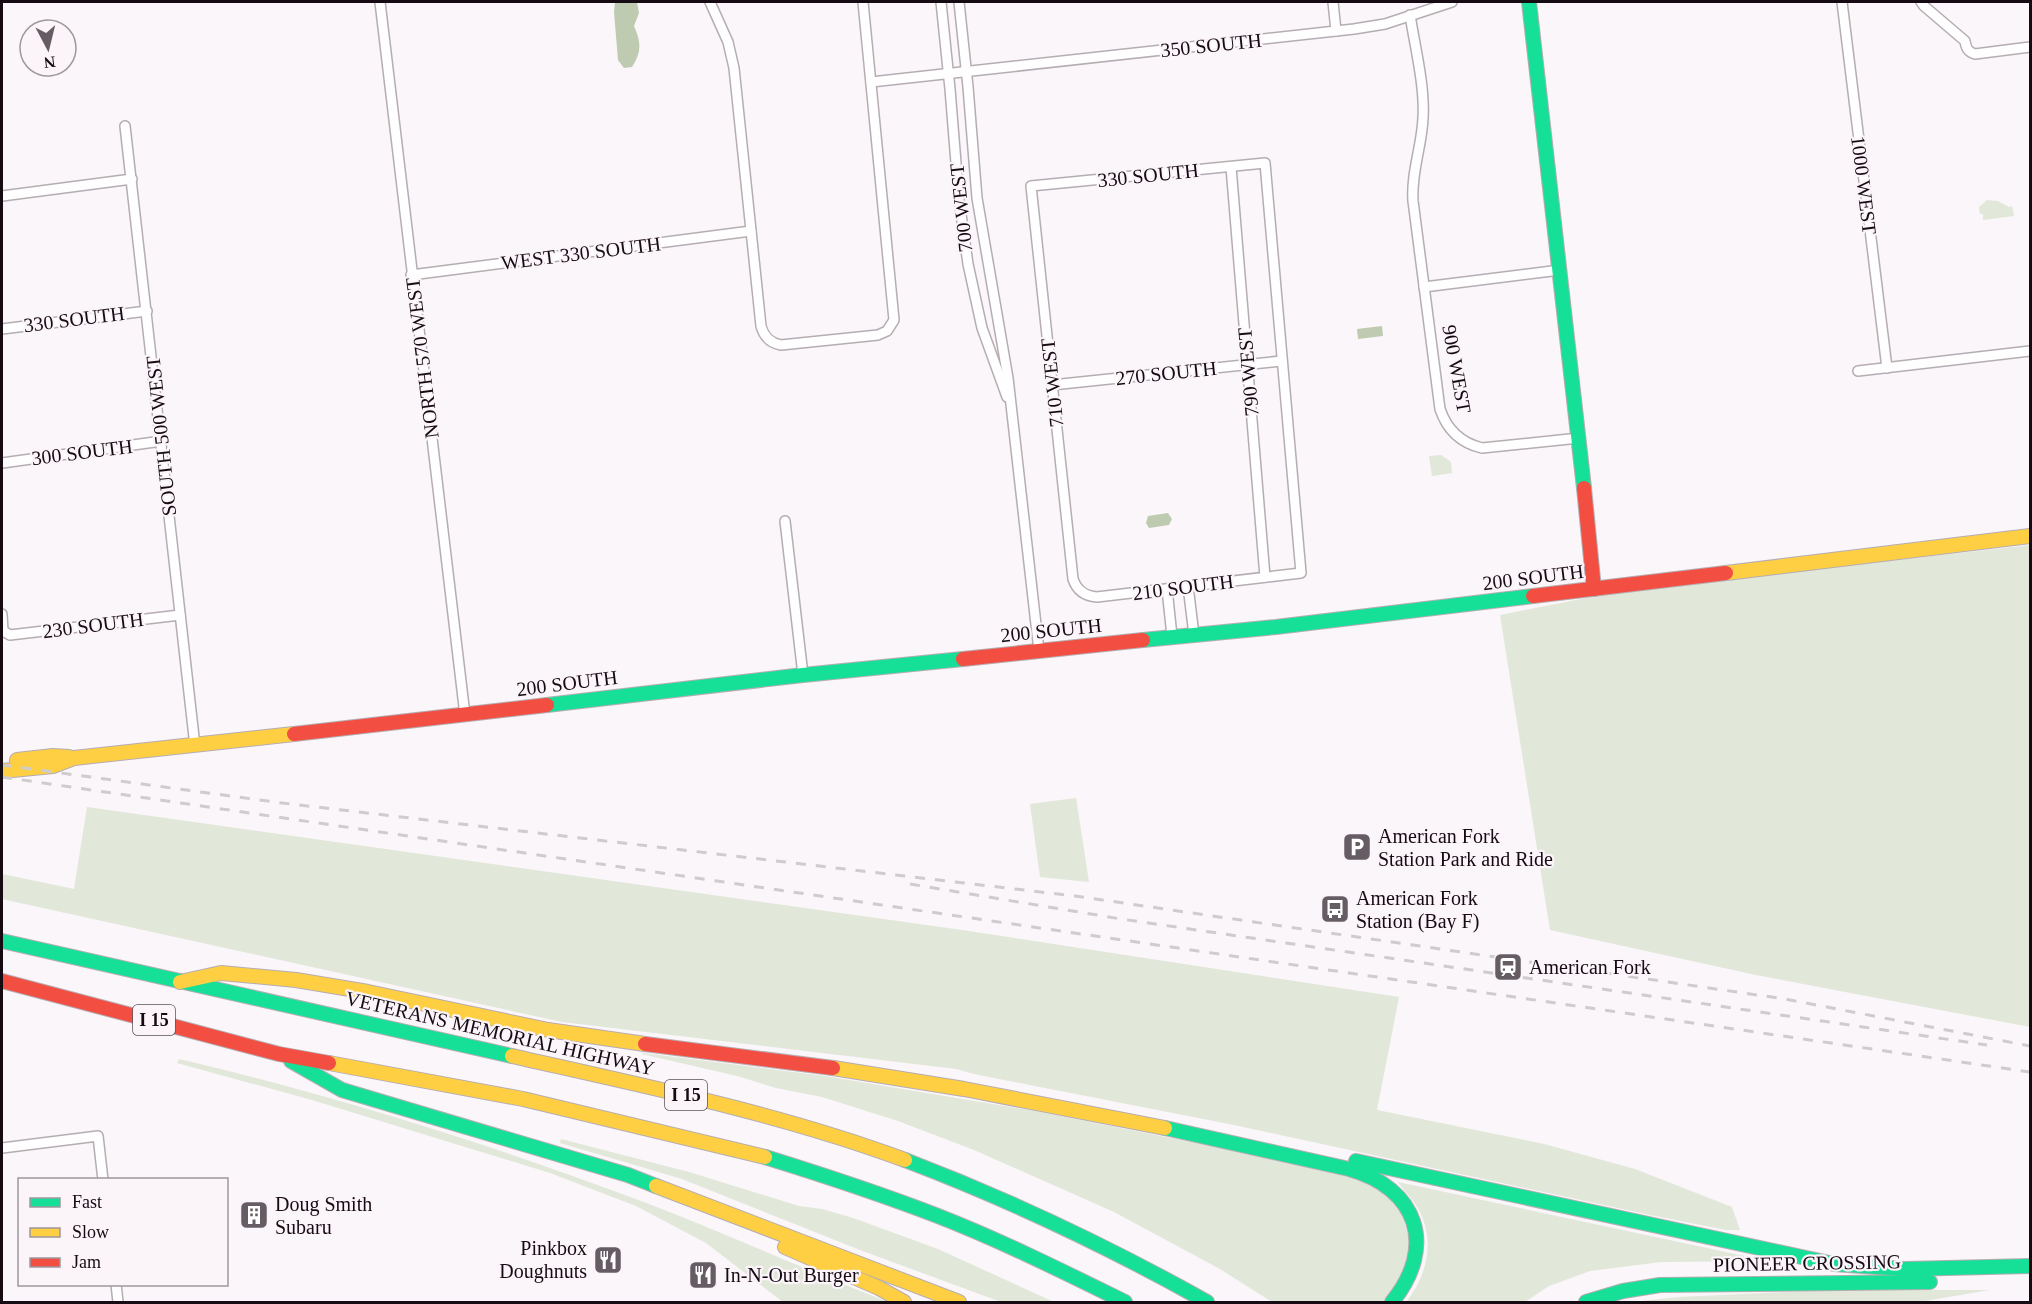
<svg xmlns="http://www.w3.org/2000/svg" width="2032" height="1304" font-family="'Times New Roman',serif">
<rect width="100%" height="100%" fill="#faf6f9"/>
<g fill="#e1e7d9">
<path d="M1987,200L1998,201L2009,207L2012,206L2014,216L1983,220V214H1980L1979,207Z"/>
<path d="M1441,455L1451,462L1452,473L1432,476L1429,456Z"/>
<path d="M2030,545V1027L1756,975L1550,930L1500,615L1616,592Z"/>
<path d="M1076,798L1089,882L1040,877L1030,804Z"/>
<path d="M87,807L962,930L1399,997L1377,1110L1544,1144L1635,1169L1732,1207L1740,1230H1726L1650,1215L1234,1125L974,1074L956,1069L562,1022L2,899V874L74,889Z"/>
<path d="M643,1053L825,1076L1035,1111L1206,1145L1371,1182L1399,1201L1415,1261L1383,1302H1272L1220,1269L1114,1212L974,1150L898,1121L822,1097L776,1088L737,1076L642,1054Z"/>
<path d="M179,1059C336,1096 490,1144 641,1201C725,1233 806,1270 888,1302H783L706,1243L636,1206L550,1173L312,1100L177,1063Z"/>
<path d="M561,1139L689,1172L799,1206L822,1209L853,1218L938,1249L1054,1302H1001L860,1250L682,1179L560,1143Z"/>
<path d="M1398,1182L1768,1261L1661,1262L1590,1271L1549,1286L1525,1302H1406C1428,1275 1436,1238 1417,1207C1412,1198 1402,1189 1398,1182Z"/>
<path d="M1828,1290H1990L1919,1302H1632L1679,1297Z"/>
</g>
<g fill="#bfcbb0">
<path d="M615,2H637L639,13L634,26C641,42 642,52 632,67L624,68L618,60L614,12Z"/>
<path d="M1382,326L1383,336L1358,339L1357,329Z"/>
<path d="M1168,513L1172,519L1169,525L1149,528L1146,523L1148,516Z"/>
</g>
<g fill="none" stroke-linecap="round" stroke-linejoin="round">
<g stroke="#b5adb3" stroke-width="12">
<g id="street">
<path d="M380,2L465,715"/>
<path d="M710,2L728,42L734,68L761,326C764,337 770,343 781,345L878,335L887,331L894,320L863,2"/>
<path d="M941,2L950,89L959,200L968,264L982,328L1007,397"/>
<path d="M959,2L968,87L977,198L1008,378L1039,651"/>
<path d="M1333,2L1336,31"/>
<path d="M1842,2L1887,368"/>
<path d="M1921,2L1924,6L1965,41C1966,48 1968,52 1975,54L2030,47"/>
<path d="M1410,15C1415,47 1425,86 1423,118C1422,146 1411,172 1413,201L1440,409C1447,430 1461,443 1482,448L1579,438"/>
<path d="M871,82L1354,29L1385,24L1452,2"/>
<path d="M125,126L195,746"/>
<path d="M1265,163L1301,573L1097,597C1085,596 1077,591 1073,579L1031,186Z"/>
<path d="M1231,167L1265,577"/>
<path d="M2,196L132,179"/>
<path d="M411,275L751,231"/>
<path d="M1424,287L1560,270"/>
<path d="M2,329L147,311"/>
<path d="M1858,371L2030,351"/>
<path d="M1052,385L1281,361"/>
<path d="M2,463L162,441"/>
<path d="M785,521L803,675"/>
<path d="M1188,586L1194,635"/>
<path d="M1167,589L1172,636"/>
<path d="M2,614L3,631L10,635L180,615"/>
<path d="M2,1148L98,1136L103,1180"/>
<path d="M116,1284L118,1302"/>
</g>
</g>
<g stroke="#b5adb3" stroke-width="16">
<g id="fast">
<path d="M1529,2L1584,488"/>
<path d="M1143,640L1276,627L1533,596"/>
<path d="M547,705L803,675L963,659"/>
<path d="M2,941L512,1056"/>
<path d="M291,1061L342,1090L628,1175L656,1186"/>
<path d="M1165,1128L1349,1169C1418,1188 1437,1247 1392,1302"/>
<path d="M765,1157C823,1175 881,1194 938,1216C1002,1241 1064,1272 1125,1302"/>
<path d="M905,1160C1010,1200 1109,1247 1207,1302"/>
<path d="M1356,1161L1834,1264L1905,1269L2030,1266"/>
<path d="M1586,1302L1623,1291L1660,1285L1930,1282"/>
</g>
</g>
<g stroke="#b5adb3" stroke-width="16">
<g id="slow">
<path d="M1726,573L2030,536"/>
<path d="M17,760L53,756L69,757"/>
<path d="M2,771L53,766L74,758L294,734"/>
<path d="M180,982L221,973L296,980L368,992L548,1030L645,1044"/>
<path d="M512,1056C644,1086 778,1113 905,1160"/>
<path d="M329,1063L523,1099L765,1157"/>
<path d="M833,1068L964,1089L1165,1128"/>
<path d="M656,1186L959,1302"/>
<path d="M785,1247L879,1288L904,1302"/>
</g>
</g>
<g stroke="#b5adb3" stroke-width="16">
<g id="jam">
<path d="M1584,488L1594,589"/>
<path d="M1533,596L1726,573"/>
<path d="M963,659L1143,640"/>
<path d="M294,734L547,705"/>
<path d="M2,981L279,1054L329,1063"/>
<path d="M645,1044L833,1068"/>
</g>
</g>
<use href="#street" stroke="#fefefe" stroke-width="9"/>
<use href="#fast" stroke="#16e098" stroke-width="14"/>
<use href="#slow" stroke="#ffcf43" stroke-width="14"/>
<use href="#jam" stroke="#f24e42" stroke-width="14"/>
<g stroke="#cecccd" stroke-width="3" stroke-dasharray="10 10" stroke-linecap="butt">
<path d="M2,765L282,803L1075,896L1785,999L2030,1046"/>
<path d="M2,777L2030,1072"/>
<path d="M910,884L1121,919L1987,1045"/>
</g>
</g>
<defs>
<g id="parking-square" transform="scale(1.5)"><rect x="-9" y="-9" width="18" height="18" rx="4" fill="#665d64" stroke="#fbf5fa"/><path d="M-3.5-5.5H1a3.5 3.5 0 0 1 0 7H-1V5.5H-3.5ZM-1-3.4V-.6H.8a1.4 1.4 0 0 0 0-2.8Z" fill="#fff"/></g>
<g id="bus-square" transform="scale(1.5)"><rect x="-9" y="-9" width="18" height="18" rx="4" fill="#665d64" stroke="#fbf5fa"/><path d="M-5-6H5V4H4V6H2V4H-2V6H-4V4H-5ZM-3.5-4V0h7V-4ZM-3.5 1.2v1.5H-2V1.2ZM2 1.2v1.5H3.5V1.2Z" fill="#fff"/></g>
<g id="station-square" transform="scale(1.5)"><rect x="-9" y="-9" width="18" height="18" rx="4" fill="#665d64" stroke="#fbf5fa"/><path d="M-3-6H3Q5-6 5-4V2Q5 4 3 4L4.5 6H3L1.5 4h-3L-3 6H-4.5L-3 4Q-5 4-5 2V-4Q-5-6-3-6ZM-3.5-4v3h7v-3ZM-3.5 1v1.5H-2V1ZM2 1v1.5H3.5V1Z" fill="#fff"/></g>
<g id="building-square" transform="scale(1.5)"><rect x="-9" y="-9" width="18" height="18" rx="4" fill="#665d64" stroke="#fbf5fa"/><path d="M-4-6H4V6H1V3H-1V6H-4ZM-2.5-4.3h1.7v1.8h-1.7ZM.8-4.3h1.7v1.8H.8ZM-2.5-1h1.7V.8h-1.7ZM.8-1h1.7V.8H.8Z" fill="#fff"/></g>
<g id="restaurant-square" transform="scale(1.5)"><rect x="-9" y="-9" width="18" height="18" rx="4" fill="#665d64" stroke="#fbf5fa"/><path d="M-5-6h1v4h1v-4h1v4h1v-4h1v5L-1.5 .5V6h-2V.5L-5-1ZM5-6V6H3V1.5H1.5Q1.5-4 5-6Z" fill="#fff"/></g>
</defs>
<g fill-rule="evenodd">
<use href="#parking-square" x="1357" y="847"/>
<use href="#bus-square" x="1335" y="909"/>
<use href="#station-square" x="1508" y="967"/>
<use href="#building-square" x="254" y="1215"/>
<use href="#restaurant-square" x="608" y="1260"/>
<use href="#restaurant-square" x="703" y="1275"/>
</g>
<g text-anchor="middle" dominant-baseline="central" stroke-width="4.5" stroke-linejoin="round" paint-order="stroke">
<g fill="#fbf5fa" stroke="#5b5158" stroke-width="1.5">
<rect x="133" y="1005" width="42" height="30" rx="4.5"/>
<rect x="665" y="1080" width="42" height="30" rx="4.5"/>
</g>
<g font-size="18" font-weight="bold" fill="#160b13">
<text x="154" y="1020">I 15</text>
<text x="686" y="1095">I 15</text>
</g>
<g font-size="20" fill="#160b13" stroke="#fbf5fa">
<text transform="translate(1211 45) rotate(-6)">350 SOUTH</text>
<text transform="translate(1148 175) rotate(-6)">330 SOUTH</text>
<text transform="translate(1864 185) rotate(83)">1000 WEST</text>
<text transform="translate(961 208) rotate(-96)">700 WEST</text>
<text transform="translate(581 253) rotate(-7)">WEST 330 SOUTH</text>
<text transform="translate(74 319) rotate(-7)">330 SOUTH</text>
<text transform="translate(422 358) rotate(-97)">NORTH 570 WEST</text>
<text transform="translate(1457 369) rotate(80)">900 WEST</text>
<text transform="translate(1248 372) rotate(-95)">790 WEST</text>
<text transform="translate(1166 373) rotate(-6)">270 SOUTH</text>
<text transform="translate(1052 383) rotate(-96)">710 WEST</text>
<text transform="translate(161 436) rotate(-96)">SOUTH 500 WEST</text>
<text transform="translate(82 452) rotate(-7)">300 SOUTH</text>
<text transform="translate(1533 577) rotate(-7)">200 SOUTH</text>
<text transform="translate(1183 587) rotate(-7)">210 SOUTH</text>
<text transform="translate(93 625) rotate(-7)">230 SOUTH</text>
<text transform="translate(1051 630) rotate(-6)">200 SOUTH</text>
<text transform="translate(567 683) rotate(-7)">200 SOUTH</text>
<text transform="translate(500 1033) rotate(13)">VETERANS MEMORIAL HIGHWAY</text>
<text transform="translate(1807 1263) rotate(-1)">PIONEER CROSSING</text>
</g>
<g font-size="20" fill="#160b13" stroke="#fbf5fa" text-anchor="start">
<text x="1378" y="836">American Fork<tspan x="1378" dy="23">Station Park and Ride</tspan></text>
<text x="1356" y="898">American Fork<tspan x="1356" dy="23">Station (Bay F)</tspan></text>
<text x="1529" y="967">American Fork</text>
<text x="275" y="1204">Doug Smith<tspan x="275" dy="23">Subaru</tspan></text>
<text x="587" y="1248" text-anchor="end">Pinkbox<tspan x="587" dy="23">Doughnuts</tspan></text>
<text x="724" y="1275">In-N-Out Burger</text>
</g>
</g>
<rect width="2032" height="1304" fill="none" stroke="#160b13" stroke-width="6"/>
<rect x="18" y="1178" width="210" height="108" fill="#fbf5fa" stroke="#9f979e" stroke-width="1.5"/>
<rect x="30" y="1198" width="30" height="9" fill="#16e098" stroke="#9f979e" stroke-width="1.5"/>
<text x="72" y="1208" font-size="18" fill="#160b13">Fast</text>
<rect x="30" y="1228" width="30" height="9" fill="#ffcf43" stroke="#9f979e" stroke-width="1.5"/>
<text x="72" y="1238" font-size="18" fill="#160b13">Slow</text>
<rect x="30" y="1258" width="30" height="9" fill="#f24e42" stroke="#9f979e" stroke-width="1.5"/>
<text x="72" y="1268" font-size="18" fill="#160b13">Jam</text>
<g transform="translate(48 48) rotate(173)"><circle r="28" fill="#fbf5fa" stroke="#9f979e" stroke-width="1.5"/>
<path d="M0-4.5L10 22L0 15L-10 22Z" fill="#665d64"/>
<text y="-9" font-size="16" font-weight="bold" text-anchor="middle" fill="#160b13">N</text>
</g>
</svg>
